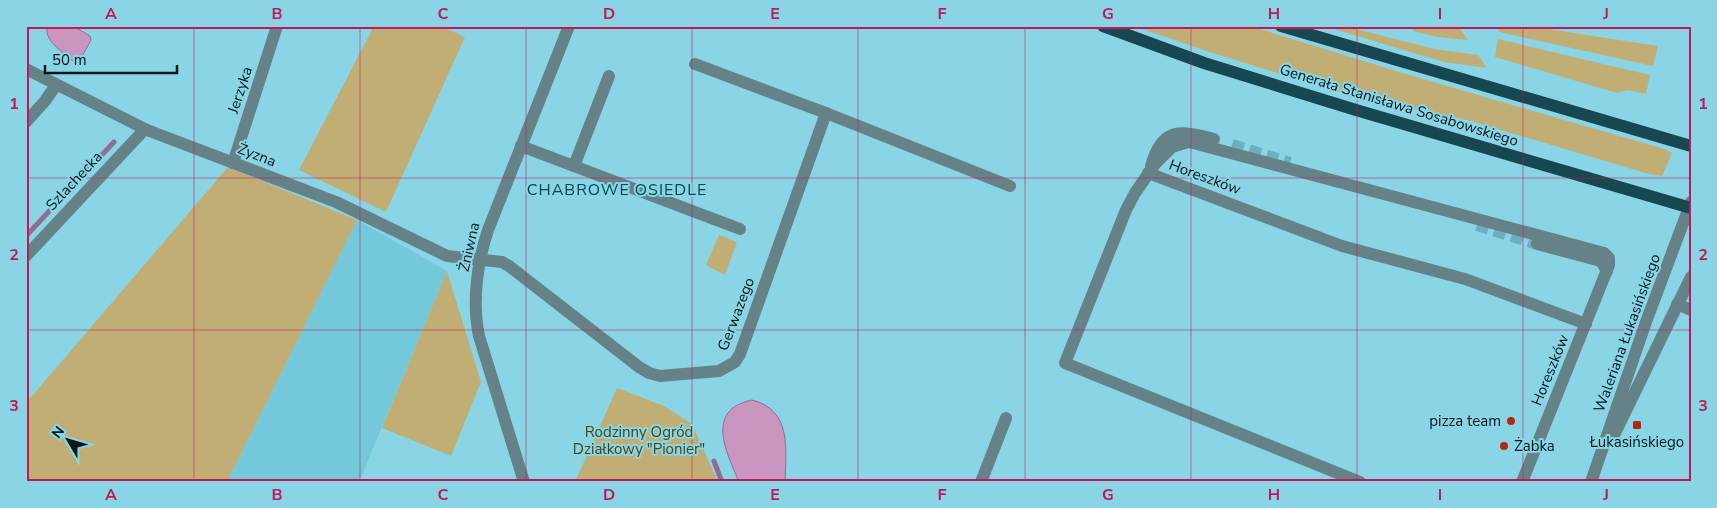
<svg xmlns="http://www.w3.org/2000/svg" width="1717" height="508" font-family="'Nunito Sans',sans-serif">
<rect width="100%" height="100%" fill="#89d5e5"/>
<path fill="#73c9da" d="M357,220L447,271L359,482H227Z"/>
<g fill="#c1ae75">
<path d="M374,26H441L465,37L386,212L299,170Z"/>
<path d="M1134,26H1250L1406,74L1664,149L1672,153L1662,176L1649,174L1471,121L1352,96L1331,90L1210,52Z"/>
<path d="M1324,26H1344L1434,49L1478,55L1487,68L1444,62Z"/>
<path d="M1414,26H1458L1468,40L1438,37L1413,31Z"/>
<path d="M1500,26H1529L1658,46L1653,66L1499,32Z"/>
<path d="M1498,39L1650,75L1646,94L1627,90L1617,93L1495,57Z"/>
<path d="M228,167L357,220L227,482H26V403Z"/>
<path d="M719,235L737,242L725,275L706,265Z"/>
<path d="M447,271L481,382L451,456L382,428Z"/>
<path d="M617,388L664,406L692,424L718,482H575Z"/>
</g>
<g fill="#cb95c2" stroke="#8e6f90">
<path d="M48,26H73L90,36L91,40L81,58L76,61L71,60C63,52 42,39 48,26Z"/>
<path d="M752,400C792,410 786,449 785,482H739C727,453 704,410 752,400Z"/>
</g>
<g fill="none" stroke-linecap="round" stroke-linejoin="round">
<g stroke="#8e6f90" stroke-width="5">
<path d="M26,236L114,142"/>
<path d="M714,461L722,482"/>
</g>
<g stroke="#6eafbd" stroke-width="12" stroke-dasharray="12 6" stroke-linecap="butt">
<path d="M1232,145L1290,163"/>
<path d="M1477,225L1537,244"/>
</g>
<g stroke="#658289" stroke-width="12">
<path d="M695,64L826,113L1010,186"/>
<path d="M26,69L147,130L336,202L447,256L502,262L509,266L639,367L649,373L660,376L719,371L735,362L740,354L826,113"/>
<path d="M26,122L45,101L56,85"/>
<path d="M521,146L740,229"/>
<path d="M233,163L277,26"/>
<path d="M574,166L609,76"/>
<path d="M1151,166C1162,127 1179,130 1214,139"/>
<path d="M1148,173L1342,246L1465,279L1586,324"/>
<path d="M1537,244L1601,261L1607,271"/>
<path d="M26,256L145,129"/>
<path d="M1677,304L1691,310"/>
<path d="M1615,433L1691,277"/>
<path d="M524,482L479,336C472,302 477,263 488,230L569,26"/>
<path d="M981,482L1006,418"/>
<path d="M1360,482L1065,363L1126,210L1135,193L1155,164L1172,147L1188,142L1197,144L1604,253L1609,258V265L1522,482"/>
<path d="M1591,482L1646,322L1691,202"/>
</g>
<g stroke="#174750" stroke-width="12">
<path d="M1103,26L1204,63L1356,110L1691,208"/>
<path d="M1281,26L1691,146"/>
</g>
</g>
<path fill="none" stroke="#c2185b" stroke-width="1" stroke-opacity="0.55" d="M194,26V482M360,26V482M526,26V482M692,26V482M858,26V482M1025,26V482M1191,26V482M1357,26V482M1523,26V482M26,178H1691M26,330H1691"/>
<g fill="#b5280e" stroke="#89d5e5" stroke-width="2">
<circle cx="1511" cy="421" r="5"/>
<rect x="1632" y="420" width="10" height="10" rx="2.5"/>
<circle cx="1504" cy="446" r="5"/>
</g>
<g text-anchor="middle" dominant-baseline="central" stroke-width="4" stroke-linejoin="round" paint-order="stroke">
<g font-size="15" fill="#01171c" stroke="#89d5e5">
<text transform="translate(240 90) rotate(-72)">Jerzyka</text>
<text transform="translate(1399 105) rotate(17)">Generała Stanisława Sosabowskiego</text>
<text transform="translate(257 155) rotate(21)">Żyzna</text>
<text transform="translate(1205 177) rotate(20)">Horeszków</text>
<text transform="translate(74 181) rotate(-47)">Szlachecka</text>
<text transform="translate(469 247) rotate(-77)">Żniwna</text>
<text transform="translate(736 314) rotate(-69)">Gerwazego</text>
<text transform="translate(1627 333) rotate(-70)">Waleriana Łukasińskiego</text>
<text transform="translate(1550 370) rotate(-68)">Horeszków</text>
</g>
<g font-size="15" fill="#01171c" stroke="#89d5e5" text-anchor="end">
<text x="1501" y="421">pizza team</text>
<text x="1637" y="442" text-anchor="middle">Łukasińskiego</text>
<text x="1514" y="446" text-anchor="start">Żabka</text>
</g>
<g font-size="15" fill="#4e400b" stroke="#89d5e5">
<text x="639" y="432">Rodzinny Ogród<tspan x="639" dy="17">Działkowy "Pionier"</tspan></text>
</g>
<g font-size="16" letter-spacing="1" fill="#024651" stroke="#89d5e5">
<text x="617" y="190">CHABROWE OSIEDLE</text>
</g>
</g>
<rect width="1717" height="508" fill="none" stroke="#89d5e5" stroke-width="55"/>
<g transform="translate(68 440) rotate(308)" stroke="#89d5e5" stroke-width="4" paint-order="stroke">
<path d="M0-4L9 19L0 12L-9 19Z" fill="#01171c"/>
<text y="-8" font-size="14" font-weight="bold" text-anchor="middle" fill="#01171c">N</text>
</g>
<path d="M45 65v8h132v-8" fill="none" stroke="#01171c" stroke-width="2.5"/>
<text x="52" y="65" font-size="15" fill="#01171c" stroke="#89d5e5" stroke-width="4" paint-order="stroke">50 m</text>
<rect x="28" y="28" width="1662" height="452" fill="none" stroke="#c2185b" stroke-width="2"/>
<g font-size="16" text-anchor="middle" font-weight="bold" fill="#c2185b">
<text x="111" y="19">A</text>
<text x="277" y="19">B</text>
<text x="443" y="19">C</text>
<text x="609" y="19">D</text>
<text x="775" y="19">E</text>
<text x="942" y="19">F</text>
<text x="1108" y="19">G</text>
<text x="1274" y="19">H</text>
<text x="1440" y="19">I</text>
<text x="1606" y="19">J</text>
<text x="14" y="109">1</text>
<text x="1703" y="109">1</text>
<text x="14" y="260">2</text>
<text x="1703" y="260">2</text>
<text x="14" y="411">3</text>
<text x="1703" y="411">3</text>
<text x="111" y="500">A</text>
<text x="277" y="500">B</text>
<text x="443" y="500">C</text>
<text x="609" y="500">D</text>
<text x="775" y="500">E</text>
<text x="942" y="500">F</text>
<text x="1108" y="500">G</text>
<text x="1274" y="500">H</text>
<text x="1440" y="500">I</text>
<text x="1606" y="500">J</text>
</g>
</svg>
